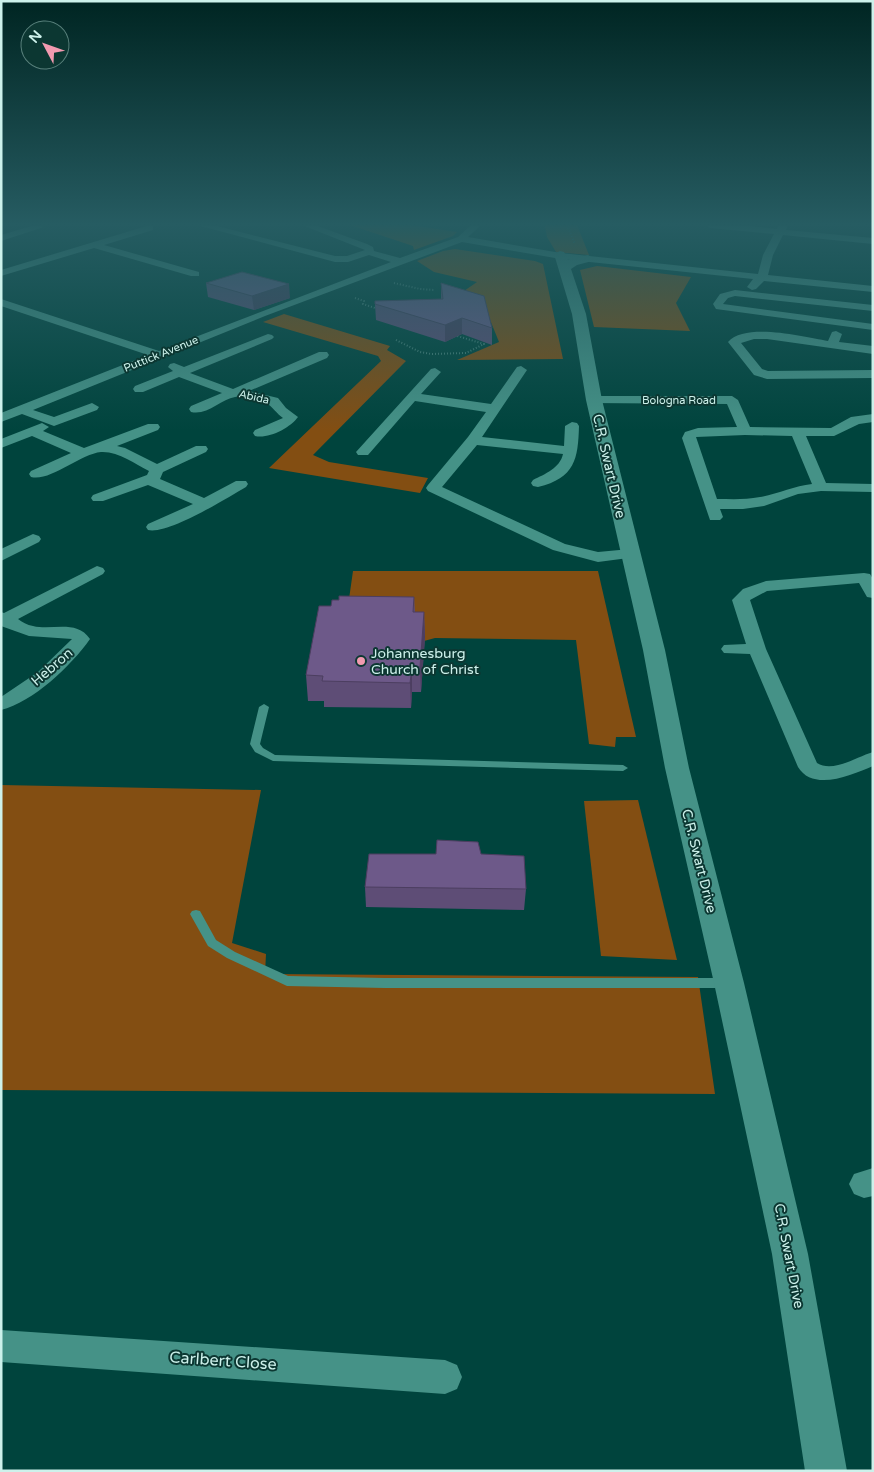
<svg xmlns="http://www.w3.org/2000/svg" width="874" height="1472" font-family="'Varela Round',sans-serif">
<rect width="100%" height="100%" fill="#00443d"/>
<g fill="#834e12">
<path d="M350,225H411L457,232L453,236L414,250L413,246Z"/>
<path d="M545,225H577L589,255L556,252L547,237Z"/>
<path d="M455,249L535,261L543,264L563,359L457,360L499,342L484,305L451,300L477,282L434,272L417,261L443,251Z"/>
<path d="M597,266L691,277L676,303L690,331L594,327L580,270Z"/>
<path d="M284,314L390,346L387,350L406,361L313,455L329,462L428,478L420,493L269,468L381,361L378,356L263,322Z"/>
<path d="M353,571H598L636,737H616L615,747L589,744L576,640L435,638L424,641V637L346,620Z"/>
<path d="M1,785L261,790L232,943L266,954L265,974L698,977L715,1094L1,1090Z"/>
<path d="M638,800L677,960L601,956L584,801Z"/>
</g>
<g fill="none" stroke-linecap="round" stroke-linejoin="round">
<g stroke="#467f78" stroke-width="2" stroke-dasharray="1 2" stroke-linecap="butt">
<path d="M567,225L575,244"/>
<path d="M394,283L420,289L435,290"/>
<path d="M355,298L364,301L363,304L378,309"/>
<path d="M396,340L420,352L431,354L466,353L484,344L454,335"/>
</g>
<g fill="#459287" fill-rule="evenodd">
<path d="M264,704L269,707L260,744L263,748L275,755L623,765L628,768L623,771L273,761L255,752L250,744L259,707Z"/>
<path d="M196,910L200,911L216,940L235,952L288,976L385,978H726L730,979L732,983L730,987L726,988H385L287,986L227,958L208,946L190,914L192,911Z"/>
</g>
<g fill="#459287" fill-rule="evenodd">
<path d="M35,225L44,227L1,241V235Z"/>
<path d="M150,225L153,226V230L104,245L199,272V276H191L94,248L1,276V270Z"/>
<path d="M197,225H213L335,256H347L365,250L302,225H315L367,244L373,247L374,251L400,258L458,237L471,225H481L468,237L561,253L758,274L763,255L774,234L710,228L706,225H740L777,229L779,225H788L786,230L873,238V244L783,235L773,255L768,275L873,286V292L764,281L756,289L752,290L747,287L753,279L561,259L462,242L265,316L33,410L54,417L92,403L99,407L97,410L54,426L22,414L1,422V413L148,355L1,306V299L159,351L391,262L369,255L348,262H335Z"/>
<path d="M735,290L873,305V311L735,296L728,298L723,304L873,324V330L716,309L713,304L720,294Z"/>
<path d="M836,331L842,334L839,342L873,346V354L767,339H754L741,343L762,369L768,371L873,370V378L767,379L754,375L728,342C746,322 804,337 828,341L832,332Z"/>
<path d="M268,334L272,335L274,337L272,339L190,373L233,389L319,352H327L329,355L327,358L249,391L278,398L286,408L298,417C290,428 269,439 255,436L253,433L255,430L283,418C277,414 272,406 266,403C258,400 244,396 235,397C221,399 207,416 191,412L189,409L191,406L222,393L179,377L143,392H135L133,389L135,386L173,371L168,367L170,364L174,363L184,367Z"/>
<path d="M521,366L527,370L482,437L564,446L565,426L572,422L577,423L579,426C578,459 575,478 538,487L533,486L531,483L533,480C545,474 560,468 563,454L477,445L442,487L565,544L598,552L630,549L636,551L638,554L636,557L598,562L553,550L428,491L426,488L428,485L468,437L486,412L415,401L368,455H358L356,452L431,369L435,368L441,372L421,394L491,404L517,367Z"/>
<path d="M594,396H732L738,400L750,427L831,428L851,417L873,414V422L859,424L834,436H806L826,483L873,484V492L821,491L798,494L764,506L743,509H720L723,517L720,520H710L682,438L685,432L698,428L737,427L727,404L589,403L588,400ZM745,435L792,436L812,484C794,486 778,494 760,497C745,500 731,499 717,499L696,437Z"/>
<path d="M42,423L49,427L43,431L84,448L148,424H158L160,427L158,430L117,446L125,448L157,464L196,446H206L208,449L206,452L163,472L160,479L204,498L236,481H246L248,484L246,487C227,498 168,535 148,530L146,527L148,524L193,504L148,485L103,501H93L91,498L93,495L147,475L149,471C135,464 118,451 101,452C80,454 50,482 31,477L29,474L31,471L71,453L32,436L1,448V439Z"/>
<path d="M33,534L39,536L41,539L39,542L1,561V549Z"/>
<path d="M97,566L103,568L105,571L103,574L18,619C22,622 27,625 33,626C52,631 76,619 90,639C71,666 33,702 1,710V697L38,672L72,639L29,636L1,626V612L4,613Z"/>
<path d="M864,573L870,574L873,579V598L867,597L859,583L767,591L750,600L766,649L817,763C833,773 856,757 873,752V766C852,775 813,792 798,767L750,654L724,653L721,649L724,645L746,644L732,600L743,589L766,581Z"/>
<path d="M873,1168V1196L864,1198L854,1194L849,1184L854,1174Z"/>
<path d="M1,1330L445,1360L457,1365L462,1377L457,1389L445,1394L1,1362Z"/>
</g>
<path fill="#459287" fill-rule="evenodd" d="M560,251L564,252L568,260L588,255L594,259L592,261L577,265L571,269L586,314L602,400L665,650L689,768L744,983L808,1254L847,1471H805L772,1254L714,983L665,768L643,650L586,400L572,314L554,254Z"/>
</g>
<g fill="#5e4d76">
<path d="M206,283L290,298L254,310L208,297Z"/>
<path d="M441,283L492,328V345L462,334L445,342L376,320L375,304L441,299Z"/>
<path d="M414,597L415,612H424L425,637L421,692H412L411,708L324,707V701H308L306,675L331,606L339,600Z"/>
<path d="M481,854L526,889L524,910L366,907L365,887Z"/>
</g>
<g fill="#4c3e60">
<path d="M289,284L290,298L254,310L252,296Z"/>
<path d="M462,318V334L445,342V325Z"/>
<path d="M424,612L425,637L421,692L420,667Z"/>
<path d="M412,667V692L411,708L410,683Z"/>
</g>
<g fill="#6d5989" stroke="#4c3e60">
<path d="M242,272L289,284L252,296L206,283Z"/>
<path d="M441,283L484,296L492,328L462,318L445,325L375,304V301L443,299Z"/>
<path d="M339,596L414,597L413,612H424L420,667H412L410,683L322,681L323,676L306,675L319,606H331L332,600H339Z"/>
<path d="M437,840L478,842L481,854L524,856L526,889L365,887L369,854H436Z"/>
</g>
<linearGradient id="sky" x2="0" y2="1"><stop stop-color="#002522"/><stop offset="0.52" stop-color="#265c62"/><stop offset="1" stop-color="#265c62" stop-opacity="0"/></linearGradient>
<rect width="874" height="431" fill="url(#sky)"/>
<circle fill="#f29ab0" stroke="#0c3732" stroke-width="2" cx="361" cy="661" r="5"/>
<g text-anchor="middle" dominant-baseline="central" stroke-width="4" stroke-linejoin="round" paint-order="stroke">
<g font-size="11" fill="#cdf1eb" stroke="#0c3732">
<text transform="translate(161 354) rotate(-22)">Puttick Avenue</text>
<text transform="translate(254 397) rotate(13)">Abida</text>
<text x="679" y="400">Bologna Road</text>
</g>
<g font-size="14" fill="#cdf1eb" stroke="#0c3732">
<text transform="translate(609 466) rotate(77)">C.R. Swart Drive</text>
<text transform="translate(52 667) rotate(-41)">Hebron</text>
<text transform="translate(699 861) rotate(76)">C.R. Swart Drive</text>
<text transform="translate(789 1256) rotate(79)">C.R. Swart Drive</text>
</g>
<g font-size="14" fill="#cdf1eb" stroke="#0c3732" text-anchor="start">
<text x="371" y="653">Johannesburg<tspan x="371" dy="16">Church of Christ</tspan></text>
</g>
<g font-size="16" fill="#cdf1eb" stroke="#0c3732">
<text transform="translate(223 1361) rotate(4)">Carlbert Close</text>
</g>
</g>
<rect width="874" height="1472" fill="none" stroke="#cdf1eb" stroke-width="5"/>
<g transform="translate(45 45) rotate(311)"><circle r="24" fill="#0c3732" stroke="#59817c"/>
<path d="M0-4L9 19L0 12L-9 19Z" fill="#f29ab0"/>
<text y="-8" font-size="14" font-weight="bold" text-anchor="middle" fill="#cdf1eb">N</text>
</g>
</svg>
